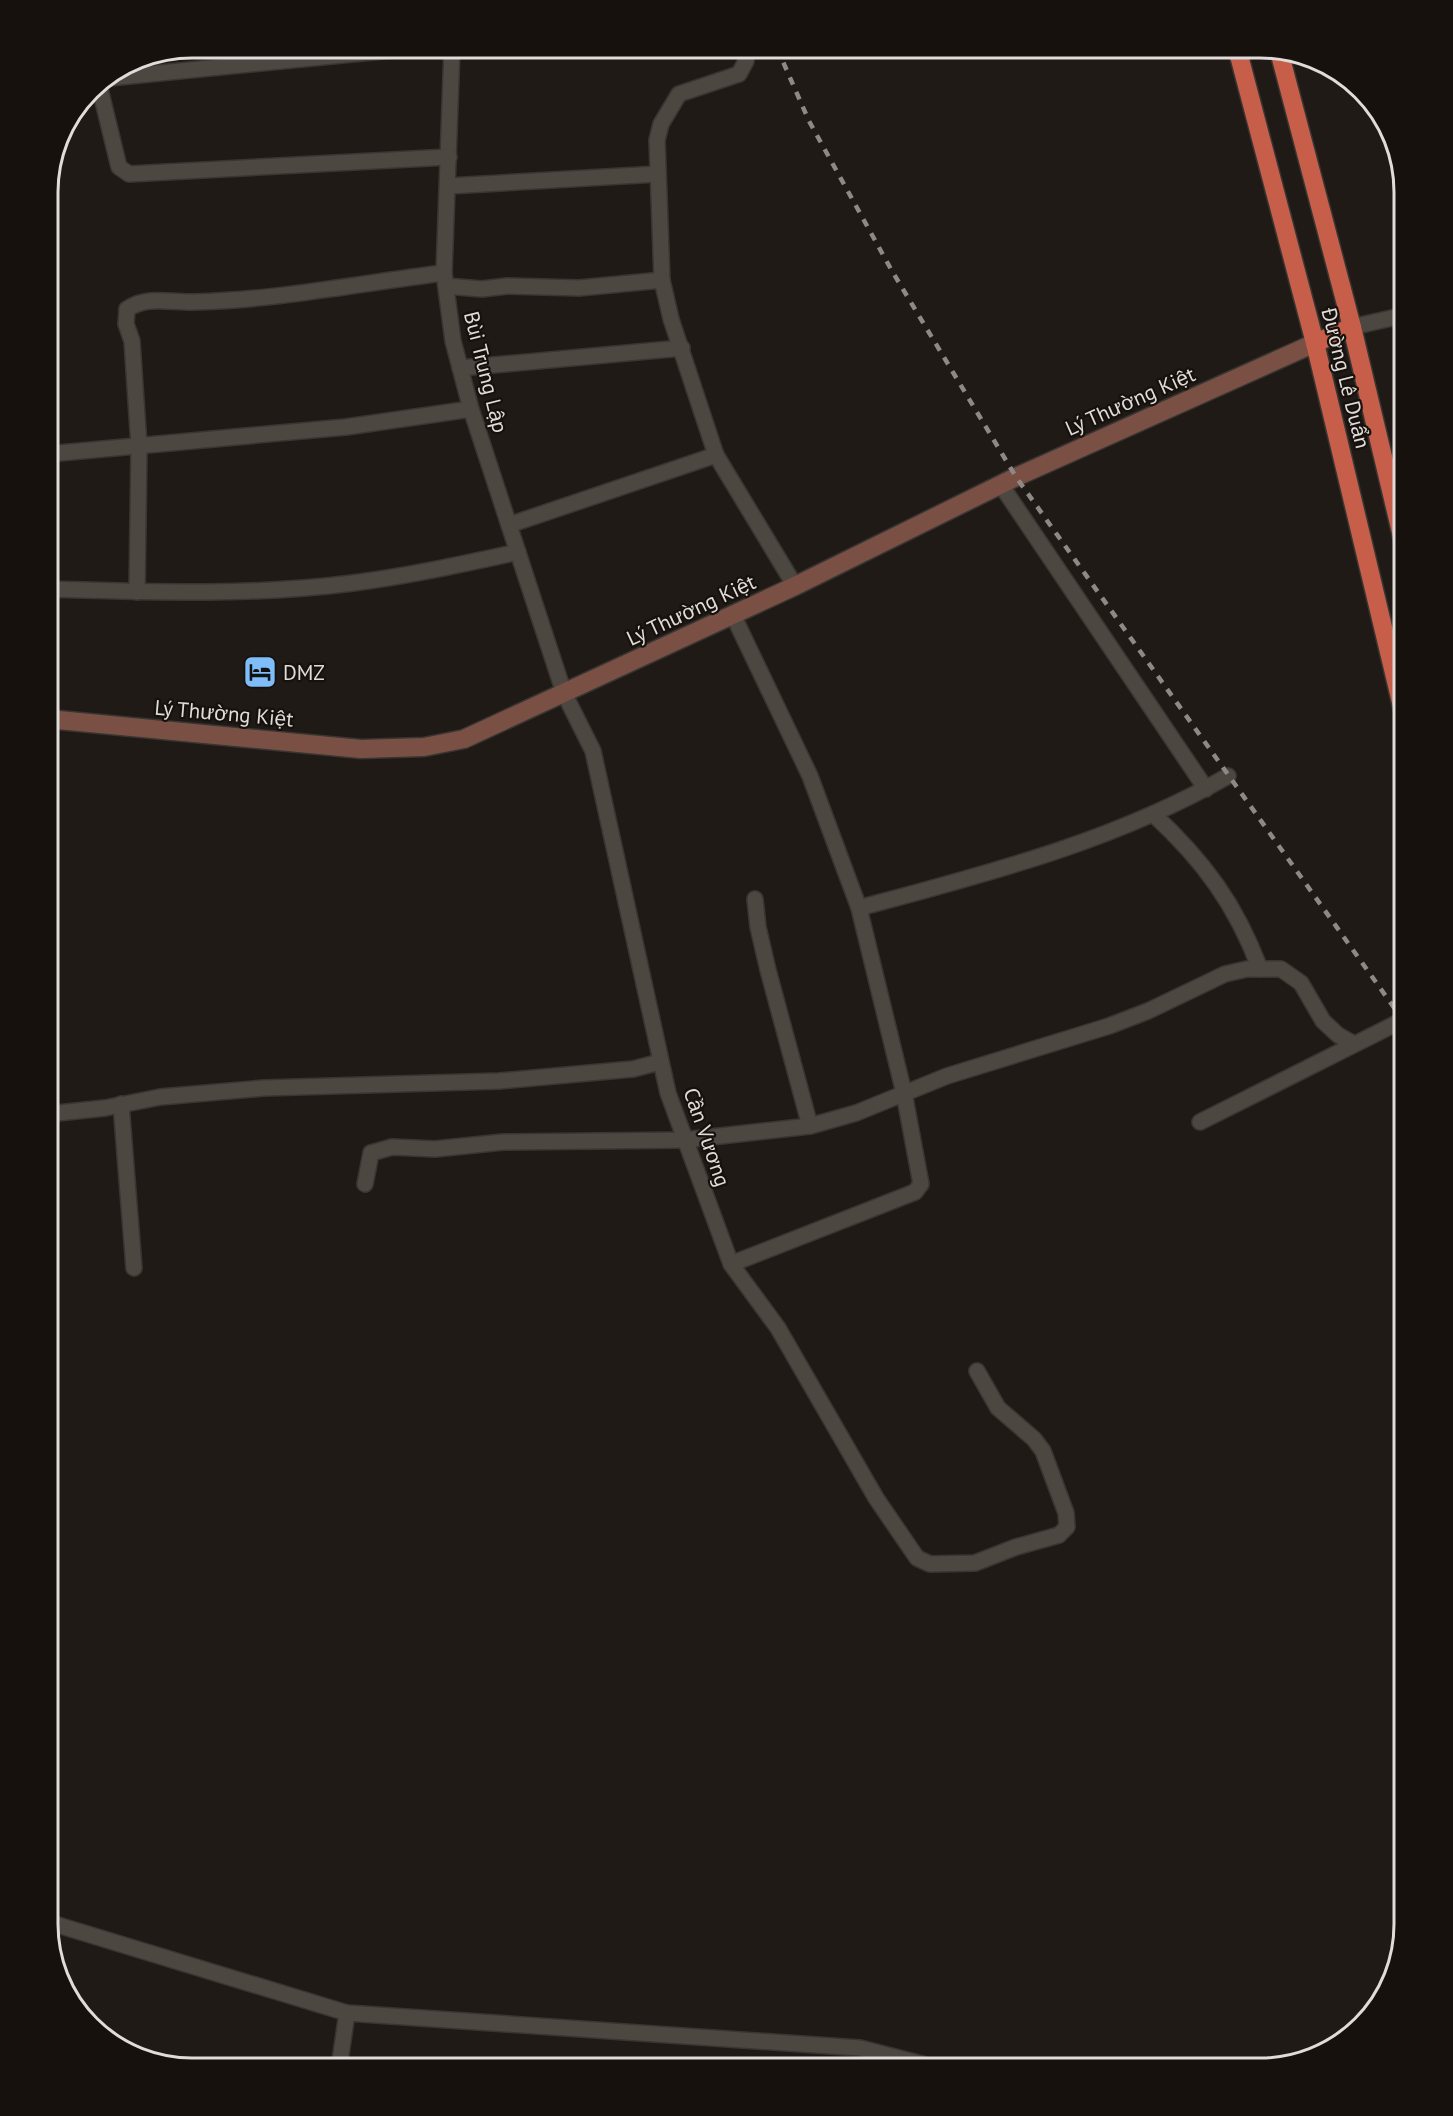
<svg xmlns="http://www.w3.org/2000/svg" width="1453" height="2116" font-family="'PT Sans',sans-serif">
<rect width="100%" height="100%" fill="#1f1a16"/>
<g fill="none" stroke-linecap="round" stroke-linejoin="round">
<g stroke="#383532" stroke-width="18">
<g id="minor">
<path d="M452,48L444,273L453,341L471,409L564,693L593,751L668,1093L731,1264L778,1328L876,1498L917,1558L930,1564L975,1563L1016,1547L1059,1535L1067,1527L1066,1513L1043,1451L1034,1439L998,1408L977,1371"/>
<path d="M744,48L746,61L739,74L679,94L661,124L657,140L662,280L671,319L716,455L795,586"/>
<path d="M109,78L414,48"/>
<path d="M99,85L119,167L129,174L449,157"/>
<path d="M448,186L658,174"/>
<path d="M446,286L482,289L507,286L579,288L662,280"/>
<path d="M1352,327L1405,315"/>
<path d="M460,368L682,348"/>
<path d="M48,454L346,427L471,409"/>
<path d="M1001,485L1206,789"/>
<path d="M509,525L716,455"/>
<path d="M48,589C149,592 252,596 353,583C408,576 463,564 518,552"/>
<path d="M137,592L139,446L132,341L126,324L127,309C149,295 170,303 194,302C278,300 361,283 444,273"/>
<path d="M1153,814C1204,861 1236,905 1260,969"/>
<path d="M755,899L758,927L768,970L810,1126"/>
<path d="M859,908C985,874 1113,842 1228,776"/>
<path d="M121,1104L134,1268"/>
<path d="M48,1114L105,1108L160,1097L264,1088L499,1081L633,1069L660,1062"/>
<path d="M1200,1122L1405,1019"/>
<path d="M365,1184L371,1153L392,1147L435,1149L503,1142L684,1140L810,1126L856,1113L947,1076L1109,1026L1148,1011L1225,974L1247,969H1281L1301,983L1323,1021L1338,1035L1354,1044"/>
<path d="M731,1264L915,1192L921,1184L904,1093L859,908L810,776L733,615"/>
<path d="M48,1922L347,2013L860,2048L922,2064L927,2068"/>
<path d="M339,2068L347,2013"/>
</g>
</g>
<g stroke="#383532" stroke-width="21">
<path id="secondary" d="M48,719L361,749L424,747L464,739L795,586L1016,477L1315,343"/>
</g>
<g stroke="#383532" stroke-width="21">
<g id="trunk">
<path d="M1237,48L1315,343L1405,719"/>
<path d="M1279,51L1352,327L1405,549"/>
<path d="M1315,343L1352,327"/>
</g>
</g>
<use href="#minor" stroke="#4c4741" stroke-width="15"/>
<use href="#secondary" stroke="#7a5045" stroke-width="18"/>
<use href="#trunk" stroke="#c65e4a" stroke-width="18"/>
<path stroke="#8e8986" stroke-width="4.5" stroke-dasharray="8 8" stroke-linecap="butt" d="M777,48L809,121L892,271L1016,477L1405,1023"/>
</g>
<defs>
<g id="hotel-square" transform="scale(1.725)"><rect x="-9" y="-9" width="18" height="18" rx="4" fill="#7fbdfa" stroke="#16110d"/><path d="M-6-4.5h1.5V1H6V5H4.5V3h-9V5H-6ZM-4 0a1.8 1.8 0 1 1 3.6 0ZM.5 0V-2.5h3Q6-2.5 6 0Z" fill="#111"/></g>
</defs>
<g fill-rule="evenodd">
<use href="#hotel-square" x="260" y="672"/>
</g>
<g text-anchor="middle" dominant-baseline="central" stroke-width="4.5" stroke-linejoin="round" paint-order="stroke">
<g font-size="21" fill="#e0dcd9" stroke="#16110d">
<text transform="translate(486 372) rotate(76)">Bùi Trung Lập</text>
<text transform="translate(1346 378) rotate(76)">Đường Lê Duẩn</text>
<text transform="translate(1130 401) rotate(-24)">Lý Thường Kiệt</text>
<text transform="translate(691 610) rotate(-25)">Lý Thường Kiệt</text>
<text transform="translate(224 713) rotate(5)">Lý Thường Kiệt</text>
<text transform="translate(707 1137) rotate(71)">Cần Vương</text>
</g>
<g font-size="21" fill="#e0dcd9" stroke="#16110d" text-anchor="start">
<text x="283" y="672">DMZ</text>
</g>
</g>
<path d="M0 0H1453V2116H0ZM192 58H1260A134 134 0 0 1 1394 192V1924A134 134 0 0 1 1260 2058H192A134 134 0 0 1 58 1924V192A134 134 0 0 1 192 58Z" fill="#16110d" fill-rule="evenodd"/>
<path fill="none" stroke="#e0dcd9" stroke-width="3" d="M192 58H1260A134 134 0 0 1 1394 192V1924A134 134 0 0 1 1260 2058H192A134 134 0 0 1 58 1924V192A134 134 0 0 1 192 58Z"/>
</svg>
